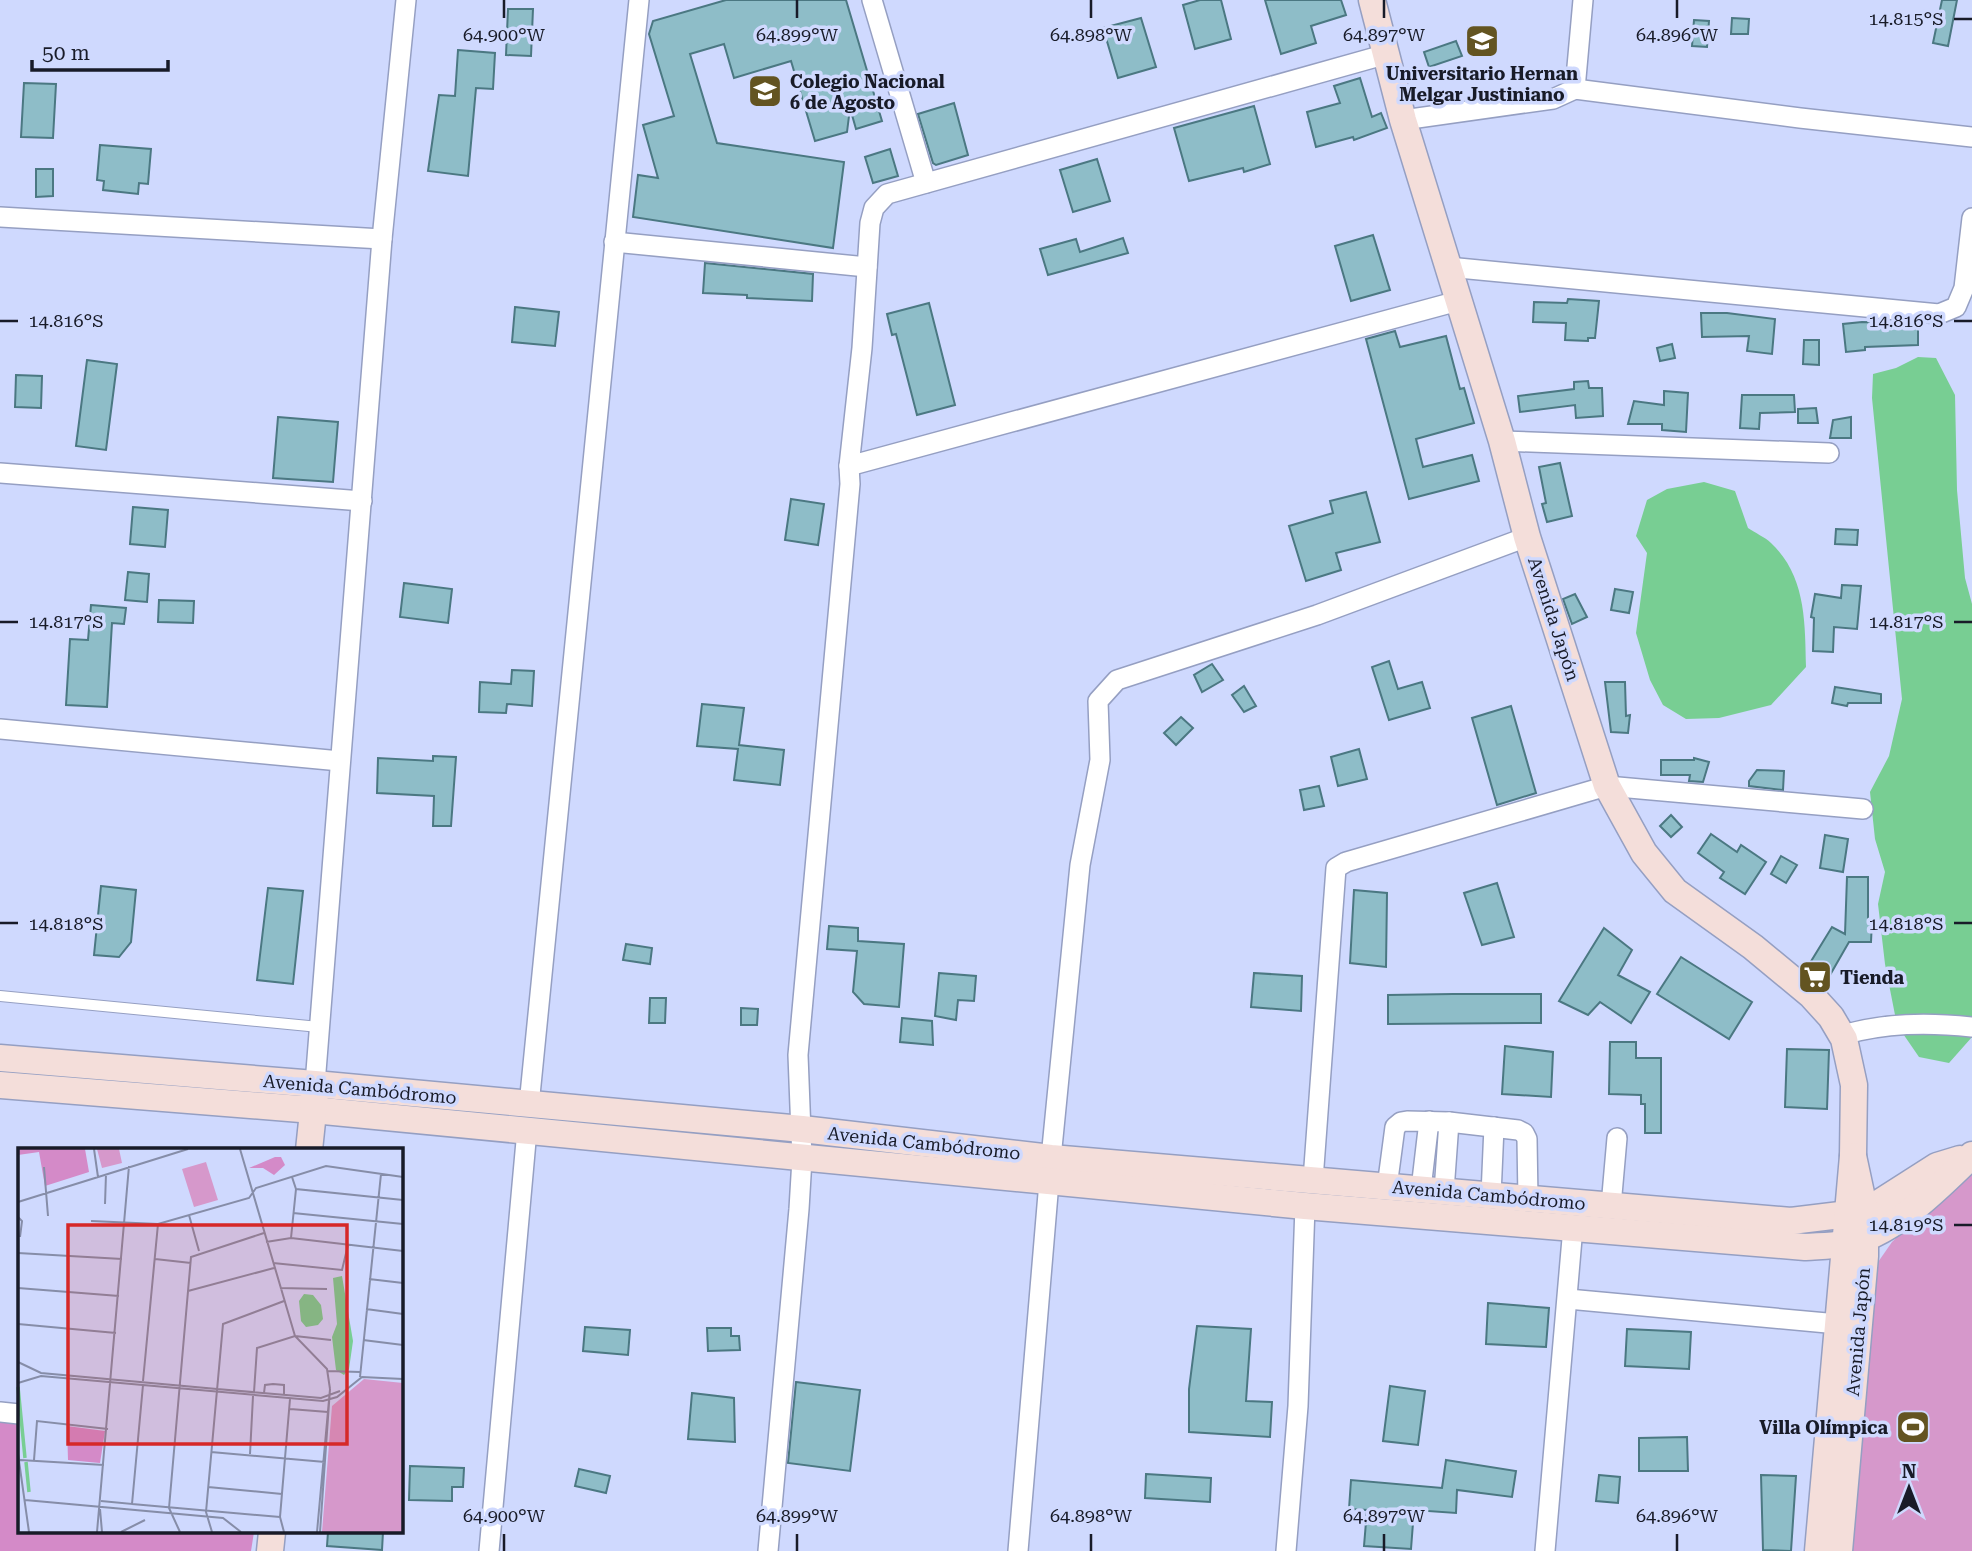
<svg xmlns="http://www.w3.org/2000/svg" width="1972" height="1551" font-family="'Roboto Serif',serif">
<rect width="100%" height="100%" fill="#cfd9fe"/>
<path fill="#d698cb" d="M1972,1166V1551H1847L1867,1278L1892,1242Z"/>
<path fill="#d48ac8" d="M0,1420L19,1422V1532H254L251,1551H0Z"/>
<g fill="#78ce93">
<path d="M1918,357L1936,358L1955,395L1957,490L1965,578L1972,604V1037L1949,1063L1919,1057L1897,1025L1885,964L1878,904L1885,872L1875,839L1870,792L1889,756L1902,699L1872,398L1873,374L1896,368Z"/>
<path d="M1704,482L1735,491L1748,528C1755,533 1765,537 1771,543C1806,576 1805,622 1806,667L1771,705L1719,718L1686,719L1663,705L1650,680L1636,633L1647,553L1636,536L1647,500L1667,489Z"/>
</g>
<g fill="#8ebdc8" stroke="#4b7882" stroke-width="2">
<path d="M726,0H846L882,121L856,129L850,108L847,132L815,141L791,61L734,78L724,44L690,54L717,143L844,162L833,248L633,217L638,175L658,178L643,125L674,116L649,34L653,21Z"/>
<path d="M1200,0H1221L1231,39L1195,49L1183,5Z"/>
<path d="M1265,0H1341L1346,15L1311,26L1316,43L1281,54Z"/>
<path d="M1942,0H1957L1948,46L1933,43Z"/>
<path d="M508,9H533L531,56L506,55Z"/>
<path d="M1141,18L1156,67L1118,78L1103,28Z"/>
<path d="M1732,18L1749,19L1748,34H1731Z"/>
<path d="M1694,20L1709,21L1707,47L1692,46Z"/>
<path d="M1456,41L1462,56L1429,67L1424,52Z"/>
<path d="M458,50L495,53L493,89L476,88L468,176L428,171L439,95L455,96Z"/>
<path d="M1360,78L1372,117L1381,113L1387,128L1354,140L1353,137L1316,147L1307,112L1340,103L1334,86Z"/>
<path d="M24,83L56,84L53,138L21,137Z"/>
<path d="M954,103L968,155L936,165L933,163L918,114Z"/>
<path d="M1254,106L1270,164L1244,172L1243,168L1189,181L1174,128Z"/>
<path d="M100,145L151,149L148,184L139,183L138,194L103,190L104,181L97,180Z"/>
<path d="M890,149L898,176L873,183L865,157Z"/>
<path d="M1097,159L1110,201L1073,212L1060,170Z"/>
<path d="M36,169H53V196L36,197Z"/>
<path d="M1373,235L1390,290L1351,301L1335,246Z"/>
<path d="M1123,238L1128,253L1048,275L1040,249L1076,239L1080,252Z"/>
<path d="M705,263L813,274L812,301L747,298V295L703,293Z"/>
<path d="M1568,299L1599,301L1595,338H1588V341L1565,340L1566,323L1533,322L1534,302L1567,303Z"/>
<path d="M929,303L955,405L917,415L896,334L892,335L887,314Z"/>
<path d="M515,307L559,312L555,346L512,342Z"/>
<path d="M1701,313H1727L1775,319L1772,354L1747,351L1749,336L1702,337Z"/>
<path d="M1862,322L1901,323V329H1918V345L1865,347V350L1846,352L1843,324Z"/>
<path d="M1395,331L1400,347L1446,336L1460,389L1464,388L1474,423L1416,439L1423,467L1472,455L1479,481L1409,499L1366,339Z"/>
<path d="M1804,340H1819V365L1803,364Z"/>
<path d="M1672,344L1675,358L1660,361L1657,348Z"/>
<path d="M87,360L117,364L106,450L76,446Z"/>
<path d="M16,375L42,376L41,408L15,407Z"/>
<path d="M1588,381L1589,388H1602L1603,416L1576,418L1575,405L1520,412L1518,396L1574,389V382Z"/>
<path d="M1664,391L1688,393L1686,432L1662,430V424H1628L1634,401L1664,405Z"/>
<path d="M1742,395H1794L1795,412L1760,413L1759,429L1740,428Z"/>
<path d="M1816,408L1818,423H1798V409Z"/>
<path d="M278,417L338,422L333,482L273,478Z"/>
<path d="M1851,417V438H1830L1833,420Z"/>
<path d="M1560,463L1572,516L1547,522L1542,504L1546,503L1539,467Z"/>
<path d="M1366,492L1380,542L1336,553L1341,570L1306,581L1289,526L1333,513L1330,501Z"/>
<path d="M791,499L824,504L818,545L785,540Z"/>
<path d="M133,507L168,510L165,547L130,544Z"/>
<path d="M1836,529L1858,530L1857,545L1835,544Z"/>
<path d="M128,572L149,574L147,602L125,600Z"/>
<path d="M404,583L452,589L448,623L400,617Z"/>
<path d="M1842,585L1861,586L1857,629L1834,627L1833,652L1813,651L1814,618L1811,617L1815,594L1841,598Z"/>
<path d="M1615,589L1633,592L1629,613L1611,610Z"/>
<path d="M1575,594L1587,617L1572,624L1563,599Z"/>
<path d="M159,600L194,601L193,623L158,622Z"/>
<path d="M91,605L126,608L124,624L112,623L107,707L66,705L70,639L88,640Z"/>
<path d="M1389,661L1398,689L1422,682L1430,708L1389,720L1372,667Z"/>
<path d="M1212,664L1223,680L1202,692L1194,675Z"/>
<path d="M512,670L534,671L532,706L507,704L506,713L479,712L480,682L511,684Z"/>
<path d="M1605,682H1625L1626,716L1630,715L1628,733L1611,732Z"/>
<path d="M1244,686L1256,706L1244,712L1232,695Z"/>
<path d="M1835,687L1881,694V703H1848L1847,706L1832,703Z"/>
<path d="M702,704L744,708L739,745L784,750L780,785L734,780L738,749L697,746Z"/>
<path d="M1511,706L1536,793L1497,805L1472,718Z"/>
<path d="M1181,717L1193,728L1176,745L1164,733Z"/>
<path d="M1359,749L1367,779L1338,786L1331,757Z"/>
<path d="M433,756L456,757L451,826H433L434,796L377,793L378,758L433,761Z"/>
<path d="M1694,758L1709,762L1703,782L1689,781L1690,775H1661V760H1694Z"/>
<path d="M1757,770L1784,771L1783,790L1749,786V781Z"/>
<path d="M1319,786L1324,806L1304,810L1300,790Z"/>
<path d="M1671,815L1682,827L1671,837L1660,826Z"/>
<path d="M1711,834L1737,852L1741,845L1766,862L1745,894L1720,878L1724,872L1698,853Z"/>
<path d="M1825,835L1848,839L1843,872L1820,868Z"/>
<path d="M1781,856L1797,865L1786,883L1771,874Z"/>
<path d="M1847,877H1868V920H1872L1871,942H1849L1830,975L1810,963L1832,927L1845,934Z"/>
<path d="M1497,883L1514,937L1482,945L1464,893Z"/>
<path d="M101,886L136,890L131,942L119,957L94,955Z"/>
<path d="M268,888L303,891L293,984L257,980Z"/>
<path d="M1354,890L1387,893L1386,967L1350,963Z"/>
<path d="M829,926L858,928V941L904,944L899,1007L864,1004L853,992L857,951L827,949Z"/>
<path d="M1604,928L1632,950L1618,975L1650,992L1631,1023L1600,1002L1588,1015L1559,1001Z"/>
<path d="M626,944L652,948L650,964L623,960Z"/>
<path d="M1681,957L1752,1002L1729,1039L1657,994Z"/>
<path d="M939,973L976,976L974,1001L958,1000L956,1020L935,1016Z"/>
<path d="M1254,973L1302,976L1301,1011L1251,1007Z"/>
<path d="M1453,994H1541V1023L1388,1024V995Z"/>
<path d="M650,998H666L665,1023H649Z"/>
<path d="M741,1008L758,1009L757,1025H741Z"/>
<path d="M902,1018L932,1021L933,1045L900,1042Z"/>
<path d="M1610,1042H1636V1058H1661V1133H1645V1104H1641V1095L1609,1094Z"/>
<path d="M1505,1046L1553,1052L1551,1097L1502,1094Z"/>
<path d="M1787,1049L1829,1050L1827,1109L1785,1107Z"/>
<path d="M1488,1303L1549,1308L1546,1347L1486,1344Z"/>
<path d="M1197,1326L1251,1329L1246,1401L1272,1402L1270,1437L1189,1432V1389Z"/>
<path d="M585,1327L630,1330L628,1355L583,1351Z"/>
<path d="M707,1328H731V1336H739L740,1350L708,1351Z"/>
<path d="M1627,1329L1691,1332L1689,1369L1625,1366Z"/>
<path d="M796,1382L860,1390L850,1471L788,1463Z"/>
<path d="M1390,1386L1425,1391L1418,1445L1383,1441Z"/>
<path d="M692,1393L734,1398L735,1442L688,1439Z"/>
<path d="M1687,1437L1688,1471H1639V1438Z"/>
<path d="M1446,1460L1516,1471L1512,1497L1457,1490L1456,1513L1414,1510L1411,1549L1364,1546L1367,1510L1349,1509L1351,1480L1442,1488Z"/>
<path d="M410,1466L464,1468L463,1487H452V1501L409,1500Z"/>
<path d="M579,1469L610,1476L606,1493L575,1486Z"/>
<path d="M1146,1474L1211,1478L1210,1502L1145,1498Z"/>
<path d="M1599,1475L1620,1477L1618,1503L1596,1501Z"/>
<path d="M1761,1475L1796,1476L1791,1551L1763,1550Z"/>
<path d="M328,1532H383L382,1550L327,1546Z"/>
</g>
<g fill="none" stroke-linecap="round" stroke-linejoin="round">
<g stroke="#959fc2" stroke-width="12">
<path id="lane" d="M0,996L319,1027"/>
</g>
<g stroke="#959fc2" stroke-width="22">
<g id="street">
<path d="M872,0L926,183"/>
<path d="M1575,89L1583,0"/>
<path d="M1403,120L1553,99L1575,89L1800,118L1972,137"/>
<path d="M0,217L382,239"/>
<path d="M614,242L867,267"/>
<path d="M1448,267L1939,314L1956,307L1964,288L1972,218"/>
<path d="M1502,441L1829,453"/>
<path d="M849,466L1458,301"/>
<path d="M0,473L362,501"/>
<path d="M0,729L340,761"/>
<path d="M1842,1035C1886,1023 1926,1022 1972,1027"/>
<path d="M315,1084L382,239L406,0"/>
<path d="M529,1105L639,0"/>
<path d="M1313,1180L1336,868L1346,862L1607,786L1863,809"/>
<path d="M1387,1187L1395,1127L1401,1122L1407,1121L1449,1122L1518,1130L1524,1133L1527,1139L1528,1199"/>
<path d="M1421,1189L1429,1121"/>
<path d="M1444,1191L1449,1122"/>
<path d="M1491,1195L1494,1127"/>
<path d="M1611,1206L1617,1138"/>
<path d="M1568,1299L1838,1324"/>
<path d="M0,1412L19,1414"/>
<path d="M489,1551L527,1130"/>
<path d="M768,1551L799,1209L802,1159L798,1055L850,484L849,466L862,348L870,223L874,208L887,194L1387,54"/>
<path d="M1018,1551L1051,1158L1080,865L1100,760L1098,701L1117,680L1317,615L1527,537"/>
<path d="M1286,1551L1298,1406L1305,1206"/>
<path d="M1545,1551L1573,1227"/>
</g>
</g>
<g stroke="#959fc2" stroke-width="29">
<g id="secondary">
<path d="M1372,0L1403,120L1502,441L1527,537L1607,786L1644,853L1675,891L1753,947L1811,995L1831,1017L1844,1039L1854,1085L1853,1156"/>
<path d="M0,1058L315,1084L802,1129L1051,1158L1791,1221L1865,1212L1937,1166L1960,1159"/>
<path d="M0,1085L313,1110L1305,1206L1805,1247C1818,1246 1831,1246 1843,1244C1891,1237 1939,1187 1972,1155"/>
<path d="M309,1150L315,1093"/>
<path d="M270,1551L272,1532"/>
<path d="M1818,1551L1853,1156L1865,1212V1256L1839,1551"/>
</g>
</g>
<use href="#lane" stroke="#fff" stroke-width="10"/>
<use href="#street" stroke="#fff" stroke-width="19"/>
<use href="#secondary" stroke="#f4deda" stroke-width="26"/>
</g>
<path fill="none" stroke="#181b28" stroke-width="2.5" d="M504,0V18M797,0V18M1091,0V18M1384,0V18M1677,0V18M1954,19H1972M0,321H18M1954,321H1972M0,622H18M1954,622H1972M0,923H18M1954,923H1972M1954,1225H1972M504,1534V1551M797,1534V1551M1091,1534V1551M1384,1534V1551M1677,1534V1551"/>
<defs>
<g id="university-square" transform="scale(1.75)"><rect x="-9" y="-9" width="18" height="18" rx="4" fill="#635421" stroke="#cfd9fe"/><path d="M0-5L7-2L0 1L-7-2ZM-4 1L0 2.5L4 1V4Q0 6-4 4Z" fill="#fff"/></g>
<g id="school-square" transform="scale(1.75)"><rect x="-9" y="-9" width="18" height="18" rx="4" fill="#635421" stroke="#cfd9fe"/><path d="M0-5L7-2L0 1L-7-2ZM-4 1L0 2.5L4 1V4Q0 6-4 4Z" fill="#fff"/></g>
<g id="supermarket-square" transform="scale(1.75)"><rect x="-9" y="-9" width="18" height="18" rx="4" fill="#635421" stroke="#cfd9fe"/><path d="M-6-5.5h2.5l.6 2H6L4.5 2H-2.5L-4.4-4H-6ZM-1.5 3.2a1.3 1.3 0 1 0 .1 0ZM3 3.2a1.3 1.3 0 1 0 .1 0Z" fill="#fff"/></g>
<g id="stadium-square" transform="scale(1.75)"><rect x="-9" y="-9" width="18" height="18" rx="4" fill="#635421" stroke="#cfd9fe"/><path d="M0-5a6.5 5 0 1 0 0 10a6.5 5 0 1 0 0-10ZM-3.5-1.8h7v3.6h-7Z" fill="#fff"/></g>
</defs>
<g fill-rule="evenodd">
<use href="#university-square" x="1482" y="41"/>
<use href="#school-square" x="765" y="91"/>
<use href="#supermarket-square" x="1815" y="977"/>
<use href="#stadium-square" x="1913" y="1427"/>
</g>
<g text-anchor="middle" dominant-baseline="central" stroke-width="7" stroke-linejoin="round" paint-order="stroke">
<g font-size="18" font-weight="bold" fill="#181b28" stroke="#cfd9fe" text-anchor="start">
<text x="1482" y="73" text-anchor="middle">Universitario Hernan<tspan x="1482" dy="21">Melgar Justiniano</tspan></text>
<text x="790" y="81">Colegio Nacional<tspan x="790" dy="21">6 de Agosto</tspan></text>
<text x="1840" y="977">Tienda</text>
<text x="1888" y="1427" text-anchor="end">Villa Olímpica</text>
</g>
<g font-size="18" fill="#181b28" stroke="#cfd9fe">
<text transform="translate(1554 619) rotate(72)">Avenida Japón</text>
<text transform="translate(360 1089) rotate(5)">Avenida Cambódromo</text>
<text transform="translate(924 1143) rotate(6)">Avenida Cambódromo</text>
<text transform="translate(1489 1195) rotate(5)">Avenida Cambódromo</text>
<text transform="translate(1858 1332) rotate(-85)">Avenida Japón</text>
</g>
</g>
<g transform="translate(18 1148)">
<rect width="385" height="385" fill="#cfd9fe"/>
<path d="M79,1H101L104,15L84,20ZM188,14L200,52L176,59L164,21ZM346,231L385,235V384H304L314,258Z" fill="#d698cb"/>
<path d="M0,1H67L71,24L27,38L21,4L0,7V19ZM257,9H263L267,17L256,27L245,20H231ZM49,278L87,283L82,315L50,312Z" fill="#d48ac8"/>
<path d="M324,128L335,193L331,221L326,227L318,222L314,189L319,176L315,130ZM286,146L295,147L303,157L305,171L300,177L288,179L283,173L281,153Z" fill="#78ce93"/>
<path fill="none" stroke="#78ce93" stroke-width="3.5" d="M0,239L7,310M8,314L11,344"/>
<path fill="none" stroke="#868da8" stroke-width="2" d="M76,1L80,29M222,1L277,188L309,221L312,241M26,19L30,68M274,29L278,41L385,52M0,54L170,1M87,56L88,26M275,65L385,76M171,67L181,103M0,69L4,73L2,89M73,73L140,76L231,50L238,40L308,18L385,29M273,90L278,41M248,94L273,90L385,103M0,105L104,111M137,111L173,115M255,115L324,122L330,97M351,131L385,135M0,140L101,148M262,140L309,141M170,143L256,120M348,161L385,166M0,176L98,185M345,192L385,197M0,214L23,225L199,241L303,250L322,243M310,223L342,224M342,229L363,26M125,233L140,76M0,235L23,228L305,253L319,249L344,229L385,231M236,244L239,200L277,188L313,192M246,245L247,237L255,236L266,237V247M272,261L310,264M193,304L307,314M0,306L11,384M232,306L235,248M2,312L86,317M16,312L19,273L90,281M190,339L264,346M7,352L205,370L223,384M83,353L114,356L125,237M114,356L262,369M82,361L84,384M79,384L111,18M103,384L127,372M162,384L151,360L173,109L246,85M194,384L188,364L205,176L266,153M266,384L262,369L272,251M299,384L312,241L302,384"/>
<path fill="#d62828" fill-opacity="0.15" stroke="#d62828" stroke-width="3.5" d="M50,77H329V296H50Z"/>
<rect width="385" height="385" fill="none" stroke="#181b28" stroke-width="3.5"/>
</g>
<g font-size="18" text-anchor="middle" fill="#181b28" stroke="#cfd9fe" stroke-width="7" stroke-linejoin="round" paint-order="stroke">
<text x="1906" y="25">14.815°S</text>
<text x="504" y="41">64.900°W</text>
<text x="797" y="41">64.899°W</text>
<text x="1091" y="41">64.898°W</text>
<text x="1384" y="41">64.897°W</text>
<text x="1677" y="41">64.896°W</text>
<text x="66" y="327">14.816°S</text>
<text x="1906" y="327">14.816°S</text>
<text x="66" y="628">14.817°S</text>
<text x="1906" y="628">14.817°S</text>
<text x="66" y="930">14.818°S</text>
<text x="1906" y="930">14.818°S</text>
<text x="1906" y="1231">14.819°S</text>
<text x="504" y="1522">64.900°W</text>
<text x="797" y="1522">64.899°W</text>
<text x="1091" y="1522">64.898°W</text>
<text x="1384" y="1522">64.897°W</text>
<text x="1677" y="1522">64.896°W</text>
</g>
<g transform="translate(1909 1488)" stroke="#cfd9fe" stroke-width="5" paint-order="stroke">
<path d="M0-5L12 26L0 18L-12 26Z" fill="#181b28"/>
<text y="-10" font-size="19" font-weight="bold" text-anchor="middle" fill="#181b28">N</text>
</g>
<path d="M32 60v10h136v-10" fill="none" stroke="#181b28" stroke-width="3.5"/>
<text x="42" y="60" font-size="21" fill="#181b28" stroke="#cfd9fe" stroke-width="5" paint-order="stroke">50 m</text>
</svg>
